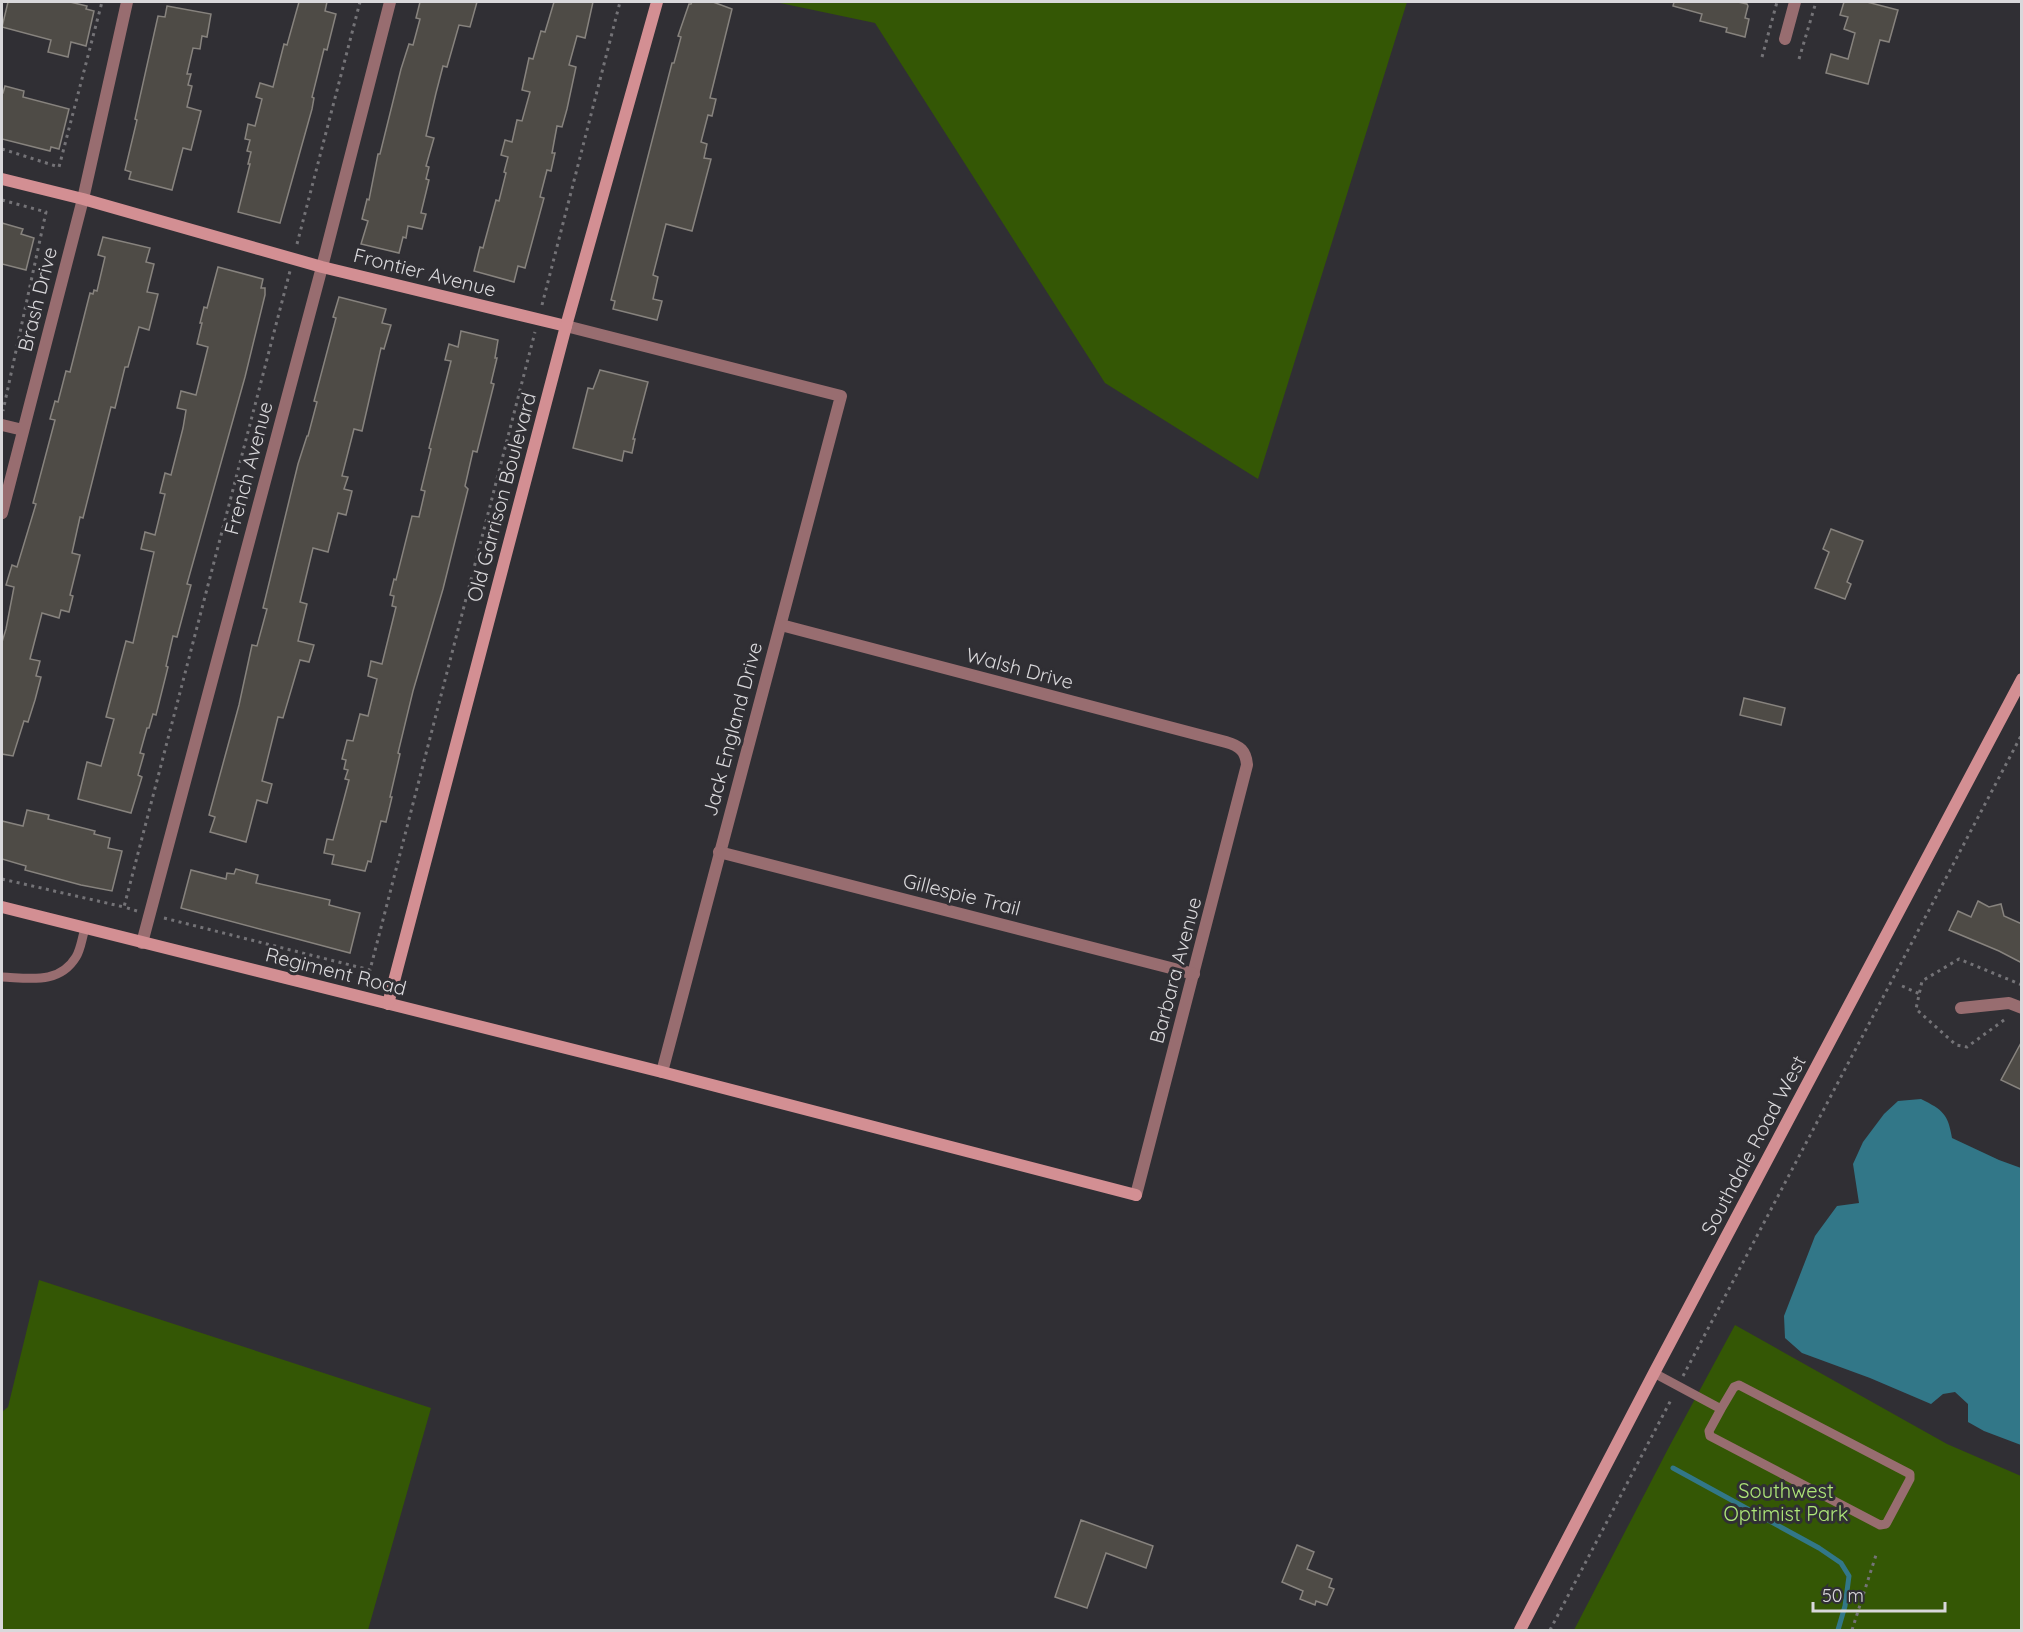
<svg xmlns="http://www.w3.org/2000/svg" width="2023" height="1632" font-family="Quicksand,sans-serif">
<rect width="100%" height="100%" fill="#302f34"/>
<g fill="#345705">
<path d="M780,2H1407L1258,479L1105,383L875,23L780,3Z"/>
<path d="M39,1280L431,1408L368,1630H2V1412L8,1407Z"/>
<path d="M1735,1325L1947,1444L2021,1476V1630H1574L1669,1447Z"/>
</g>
<path fill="#327788" d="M1921,1099C1943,1110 1948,1114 1952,1138L1999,1160L2021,1168V1445L1984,1431L1968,1422V1404L1955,1392L1943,1394L1931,1404L1870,1378L1802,1353L1785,1338L1784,1316L1815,1236L1837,1206L1859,1203L1853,1164L1863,1142L1884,1114L1898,1101Z"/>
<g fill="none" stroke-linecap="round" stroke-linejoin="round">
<path stroke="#327788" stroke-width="5" d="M1673,1468L1819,1548L1841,1563L1849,1576L1845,1606L1838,1630"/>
</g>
<g fill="#4e4b46" stroke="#87837e" stroke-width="1.5">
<path d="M8,2H70L87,6L86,9L94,11L86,46L71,42L68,57L48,52L51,40L2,27Z"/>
<path d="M299,2H327L325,11L336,14L327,50L324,49L312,97L314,98L312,109L280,223L238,212L250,164H248L251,152L247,151L250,140L245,139L248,124L255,126L262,99L256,97L260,83L273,87L284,44L287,45Z"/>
<path d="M420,2H477L470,27L459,25L447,67L443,66L436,93L426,136L434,138L426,166L429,167L426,179L429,180L421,213L426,214L422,229L408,226L406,238L403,237L399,253L361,244L368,221L362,219L367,199L369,200L378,154H380L401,69L409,44L413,45L420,19L416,18Z"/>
<path d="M554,2H593L585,38L577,36L569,65L576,67L567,109L562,127L557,126L552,153H555L551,171L547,170L540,197L544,198L525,268L518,266L514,282L474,271L480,247L483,248L496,200L499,201L506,173L504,172L508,157L501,155L505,140L512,142L517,120L522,121L530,92L522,90L529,58L533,59L541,31L545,32Z"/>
<path d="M692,2H713L732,9L710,98L716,99L712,116L708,115L701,142L707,144L704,158L711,159L692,231L666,224L653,275L658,277L653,299L662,301L657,320L613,309L615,301L611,300L672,63H674L681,37L678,36L689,4H691Z"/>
<path d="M1674,2H1738L1747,4L1748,6L1745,18L1749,19L1745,37L1726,32L1727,28L1700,21L1702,14L1673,6Z"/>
<path d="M1844,2H1867L1898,10L1889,42L1880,40L1868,84L1826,73L1831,54L1848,59L1855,33L1844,29L1848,17L1840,15Z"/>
<path d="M167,6L211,14L207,37L202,36L200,49L193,48L187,74H191L188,85L192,86L187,107L201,111L191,150L183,148L172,190L129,179L131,172L125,170L137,120L135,119L158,16L165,17Z"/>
<path d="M5,86L24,91L23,97L69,109L59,149L51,147L50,151L2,139V93H3Z"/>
<path d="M2,223L23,229L21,234L34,238L26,270L2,264Z"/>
<path d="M103,237L150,248L146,262L154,264L147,292L158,294L149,330L139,327L128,367H125L115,408L111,407L83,518L80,517L72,553L80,555L70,595L73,596L69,612L61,610L59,618L42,613L30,659L40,661L36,676L41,677L35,700L28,722L24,721L13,756L2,754V642L6,629L14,587L6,585L12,565L17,567L36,504L33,503L55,420L50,419L55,401L58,402L66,371L70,372L90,293L93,294L94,290L97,291L105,257L98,255Z"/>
<path d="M218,267L263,279L261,288H265V295L245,377L187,584L191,585L177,637L173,636L166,666L168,667L156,715L153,714L149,728H147L140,753L144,754L138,775L142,777L131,813L78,799L87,762L101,766L114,719L106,717L126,641L133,643L154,552L141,549L145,532L155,535L165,494L160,493L165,473L171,475L183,428L186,410L177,408L181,391L196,395L208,347L197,344L202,323H200L204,307L207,308Z"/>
<path d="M339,297L386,309L382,323L391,325L384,349L381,348L362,431L354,429L342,476L348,477L344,489L352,491L346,515L338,513L328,552L313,548L300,602L307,604L298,641L314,645L309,662L300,660L283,718L278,717L262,781L272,784L267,803L257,800L246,842L210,832L215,817L209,815L239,705L252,645L257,646L267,609L263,608L298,464L307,436H308L317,402L314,401L336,318L333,317Z"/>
<path d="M461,331L498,340L495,358H497L491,383L494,384L477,452L473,451L465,486L468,489L443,589L413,691L398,753L400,754L390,797H392L386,822L381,821L371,862L368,861L365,871L332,864L334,855L324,853L327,839L333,840L349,780L345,779L348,770L344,769L346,760L342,759L347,740L353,741L360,714L368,716L377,679L368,676L371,661L382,664L396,607L392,606L394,596L390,595L394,579L396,580L412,516L419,517L425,491L421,490L431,449L429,448L451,361L445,360L449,344L458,347Z"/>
<path d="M600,370L648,382L633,439H635L632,453L624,451L622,461L573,448L588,388L593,389Z"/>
<path d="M1831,529L1863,541L1847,582L1851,584L1845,599L1815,588L1829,552L1823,549Z"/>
<path d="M1744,698L1785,708L1781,725L1740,715Z"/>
<path d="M27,810L49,815L48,819L95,831L94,834L110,838L108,848L122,851L112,891L81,885L25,870L26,866L2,859V821L23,826Z"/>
<path d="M236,869L258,875L256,883L330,900L329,905L360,913L350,953L181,908L191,870L226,879L227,873L234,874Z"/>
<path d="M1978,901L1989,907L2001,904L2004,916L2022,924V963L1999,951L1949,930L1958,911L1971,917Z"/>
<path d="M2022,1041V1090L2001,1080Z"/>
<path d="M1081,1520L1153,1546L1146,1568L1106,1553L1087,1608L1055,1597Z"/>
<path d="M1297,1545L1314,1552L1307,1569L1332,1579L1329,1587L1334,1589L1327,1605L1316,1601L1315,1605L1300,1599L1303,1591L1282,1582Z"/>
</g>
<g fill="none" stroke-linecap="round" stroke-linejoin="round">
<g stroke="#747377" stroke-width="3" stroke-dasharray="3 4.5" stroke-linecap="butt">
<path d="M1762,57L1777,2"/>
<path d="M1799,59L1816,2"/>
<path d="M2,149L59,167L102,2"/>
<path d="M2,200L46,212L3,411"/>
<path d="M297,244L360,2"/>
<path d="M542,305L620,2"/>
<path d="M2,879L124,907"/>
<path d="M137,911L124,907L290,271"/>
<path d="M164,918L370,970L535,332"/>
<path d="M1902,986L1920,994"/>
<path d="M2004,1020L1967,1047L1956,1045L1916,1009L1922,981L1959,959L2022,985"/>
<path d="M1683,1376L2022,734"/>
<path d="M1550,1630L1672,1398"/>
<path d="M1852,1630L1876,1555"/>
</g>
<g stroke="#986d70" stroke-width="9">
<path d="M2,977C29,978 59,985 76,957C81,949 82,937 85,929"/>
<path d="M1654,1373L1721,1409L1709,1431L1710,1436L1880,1525L1886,1524L1910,1479V1474L1739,1385L1734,1387L1721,1409"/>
</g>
<g stroke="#986d70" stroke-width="12">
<path d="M1785,39L1795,2"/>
<path d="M566,326L841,396L662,1072"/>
<path d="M2,425L23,430"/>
<path d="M2,513L83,199L127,2"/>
<path d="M781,625L1226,742C1240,746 1246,751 1247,765L1136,1195"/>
<path d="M719,852L1194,974"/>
<path d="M142,943L322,267L390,2"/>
<path d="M1961,1008L2009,1003L2022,1008"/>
</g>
<g stroke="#d38f93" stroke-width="12">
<path d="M2,179L83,199L322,267L566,326"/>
<path d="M2,907L662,1072L1136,1195"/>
<path d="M388,1004L566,326L657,2"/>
<path d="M1520,1630L1654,1373L2022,679"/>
</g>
</g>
<g text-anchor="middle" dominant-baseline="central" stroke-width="6" stroke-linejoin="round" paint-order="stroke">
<g font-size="20" fill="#d9d8db" stroke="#302f34">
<text transform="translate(425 272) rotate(14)">Frontier Avenue</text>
<text transform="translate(37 299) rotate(-76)">Brash Drive</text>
<text transform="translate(248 468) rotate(-75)">French Avenue</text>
<text transform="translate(501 497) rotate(-75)">Old Garrison Boulevard</text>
<text transform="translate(1020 668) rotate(15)">Walsh Drive</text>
<text transform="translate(732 729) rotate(-75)">Jack England Drive</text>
<text transform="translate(962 894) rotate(14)">Gillespie Trail</text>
<text transform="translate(1175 970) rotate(-75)">Barbara Avenue</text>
<text transform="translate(336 971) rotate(14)">Regiment Road</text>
<text transform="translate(1753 1145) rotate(-62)">Southdale Road West</text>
</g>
<g font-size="20" fill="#aee779" stroke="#302f34">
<text x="1786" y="1490">Southwest<tspan x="1786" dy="23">Optimist Park</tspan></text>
</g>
</g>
<rect width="2023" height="1632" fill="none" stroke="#d9d8db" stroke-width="6"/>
<path d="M1813 1602v9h132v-9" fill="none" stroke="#d9d8db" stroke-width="3"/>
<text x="1822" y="1602" font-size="18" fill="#d9d8db" stroke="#302f34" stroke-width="4.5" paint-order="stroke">50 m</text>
</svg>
